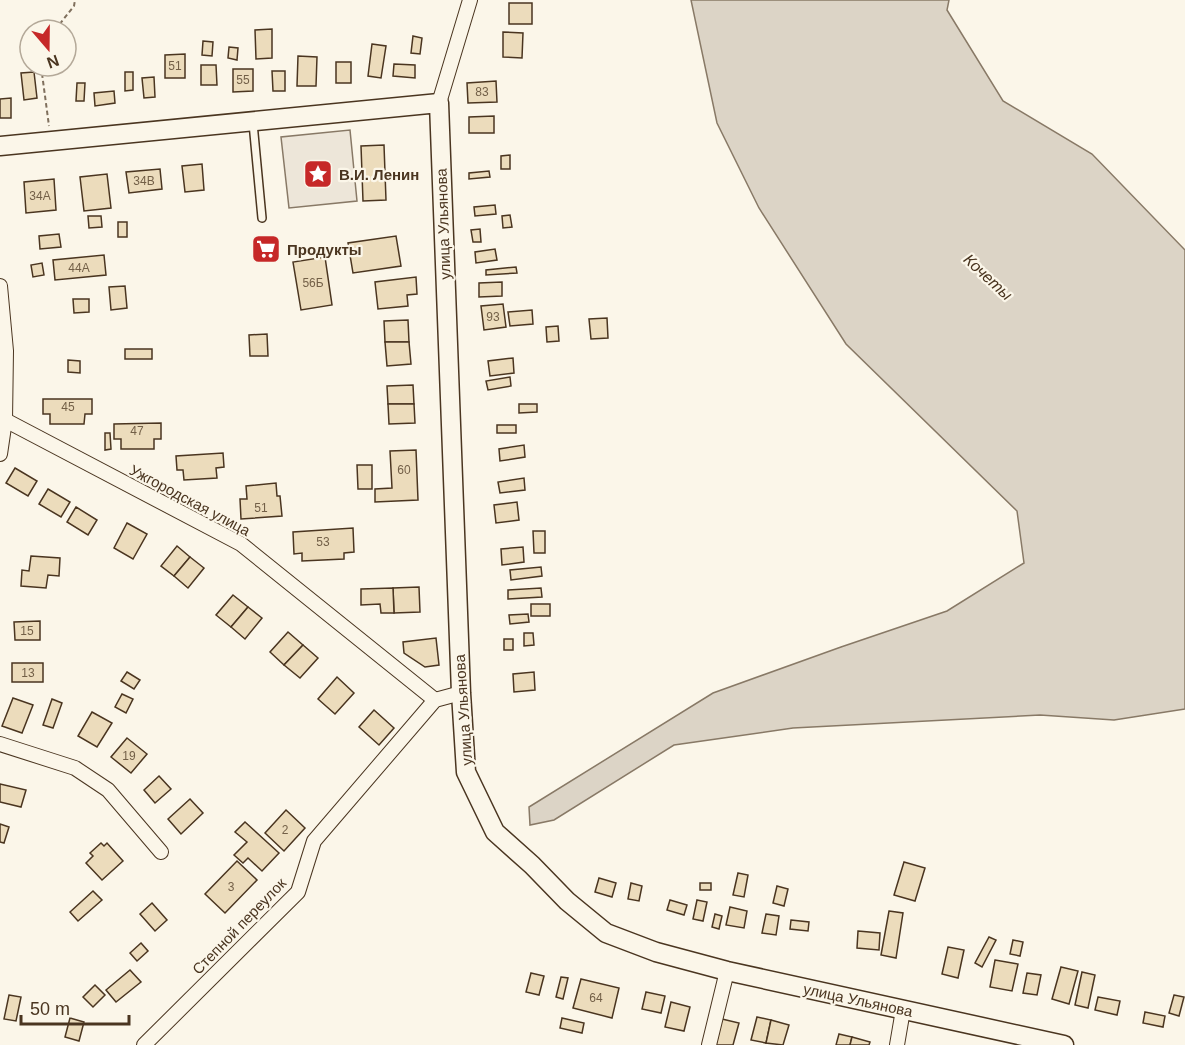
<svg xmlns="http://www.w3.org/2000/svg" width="1185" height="1045" font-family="Helvetica,sans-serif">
<rect width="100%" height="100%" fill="#fbf6e9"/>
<path fill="#ede6d9" stroke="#887966" stroke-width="1.5" d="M350,130L357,201L289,208L281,137Z"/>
<path fill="#dcd4c6" stroke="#887966" stroke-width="1.5" d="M691,0H949L947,10L1003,101L1092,154L1185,250V709L1114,720L1040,715L793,728L674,745L554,820L530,825L529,807L713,693L841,647L947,611L1024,563L1017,511L846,344L759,208L717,123Z"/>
<g fill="#ecdcbc" stroke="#4a3520" stroke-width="1.5">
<rect x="509" y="3" width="23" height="21"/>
<path d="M272,29V58L256,59L255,30Z"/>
<path d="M503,32L523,33L522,58L503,57Z"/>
<path d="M413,36L422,38L420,54L411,53Z"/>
<path d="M203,41L213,42L212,56L202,55Z"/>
<path d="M372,44L386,46L381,78L368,76Z"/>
<path d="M229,47L238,48L237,60L228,58Z"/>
<path d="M185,54V78H165V55Z"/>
<path d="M298,56L317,57L316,86H297Z"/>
<rect x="336" y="62" width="15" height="21"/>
<path d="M394,64L415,65V78L393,76Z"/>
<path d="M201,65H216L217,85H201Z"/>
<path d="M233,69H253V91L233,92Z"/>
<path d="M272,71H285V91H273Z"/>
<path d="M34,72L37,98L24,100L21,73Z"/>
<path d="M125,72H133V90L125,91Z"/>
<path d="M154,77L155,97L144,98L142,78Z"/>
<path d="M496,81L497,102L468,103L467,83Z"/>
<path d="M77,83H85L84,101H76Z"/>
<path d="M114,91L115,103L95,106L94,93Z"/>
<path d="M11,98V118H0V99Z"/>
<path d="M494,116V133H469V117Z"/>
<path d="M384,145L386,200L363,201L361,146Z"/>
<path d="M510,155V169H501V156Z"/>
<path d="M202,164L204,190L185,192L182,166Z"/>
<path d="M160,169L162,189L129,193L126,172Z"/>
<path d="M489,171L490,177L469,179V173Z"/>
<path d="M107,174L111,208L84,211L80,177Z"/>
<path d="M54,179L56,210L26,213L24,182Z"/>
<path d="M495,205L496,214L475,216L474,207Z"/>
<path d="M510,215L512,227L503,228L502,216Z"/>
<path d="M88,216H101L102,227L89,228Z"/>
<rect x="118" y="222" width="9" height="15"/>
<path d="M480,229L481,242H473L471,230Z"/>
<path d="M59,234L61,247L40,249L39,236Z"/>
<path d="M274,236L276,260L258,262L256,238Z"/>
<path d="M396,236L401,266L353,273L348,243Z"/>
<path d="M495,249L497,260L476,263L475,252Z"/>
<path d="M104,255L106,275L55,280L53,260Z"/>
<path d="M325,257L332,305L301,310L293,262Z"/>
<path d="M42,263L44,275L33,277L31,265Z"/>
<path d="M516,267L517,273L486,275V270Z"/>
<path d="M416,277L417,294L407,295L408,306L378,309L375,282Z"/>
<path d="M502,282V296L479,297V283Z"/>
<path d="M125,286L127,308L111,310L109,287Z"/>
<path d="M73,299H89V312L74,313Z"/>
<path d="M503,304L506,327L484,330L481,306Z"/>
<path d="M532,310L533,324L510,326L508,312Z"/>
<path d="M607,318L608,338L591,339L589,319Z"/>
<path d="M408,320L409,342H385L384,321Z"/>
<path d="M558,326L559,341L547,342L546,327Z"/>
<path d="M267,334L268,356H250L249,335Z"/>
<path d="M385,342H409L411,364L387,366Z"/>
<rect x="125" y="349" width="27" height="10"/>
<path d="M513,358L514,373L490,376L488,361Z"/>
<path d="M68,360L80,361V373L68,372Z"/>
<path d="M510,377L511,386L488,390L486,381Z"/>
<path d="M413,385L414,404H388L387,386Z"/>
<path d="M43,399H92V414H85L84,424H50V414H43Z"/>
<path d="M388,404H414L415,423L389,424Z"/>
<path d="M519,404H537V412L519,413Z"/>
<path d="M161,423V439H154V449H121V439H114V424Z"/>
<rect x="497" y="425" width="19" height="8"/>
<path d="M105,433H110L111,449L105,450Z"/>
<path d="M524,445L525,457L500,461L499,449Z"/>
<path d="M416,450L418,500L375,502V489L392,488L390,451Z"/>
<path d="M223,453L224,467L216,468L217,478L184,480L183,470H177L176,456Z"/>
<path d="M357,465H372V489H358Z"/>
<path d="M15,468L37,481L28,496L6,483Z"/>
<path d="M524,478L525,490L500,493L498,482Z"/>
<path d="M276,483L277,496H280L282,516L241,519L240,499H247L246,486Z"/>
<path d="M48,489L70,502L61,517L39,504Z"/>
<path d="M517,502L519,520L496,523L494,505Z"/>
<path d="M76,507L97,520L88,535L67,522Z"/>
<path d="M127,523L147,534L133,559L114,548Z"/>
<path d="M353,528L354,552L344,553V559L302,561V553L294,554L293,532Z"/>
<path d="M533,531H545V553H534Z"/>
<path d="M177,546L190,557L174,576L161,566Z"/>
<path d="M523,547L524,562L502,565L501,549Z"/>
<path d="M31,556L60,558L59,576L48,575L46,588L21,586L22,570L29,571Z"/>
<path d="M190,557L204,568L188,588L174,576Z"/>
<path d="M541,567L542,576L511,580L510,570Z"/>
<path d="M419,587L420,612L394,613L393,588Z"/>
<path d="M393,588L394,613H381L380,604L361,605V589Z"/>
<path d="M541,588L542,597L508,599V590Z"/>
<path d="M233,595L248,607L231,627L216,615Z"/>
<rect x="531" y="604" width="19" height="12"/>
<path d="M248,607L262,618L245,639L231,627Z"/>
<path d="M528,614L529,622L510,624L509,615Z"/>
<path d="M40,621V640H15L14,622Z"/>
<path d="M288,632L303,645L284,665L270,652Z"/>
<path d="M524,633H533L534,645L524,646Z"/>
<path d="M436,638L439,665L425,667L404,653L403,642Z"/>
<rect x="504" y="639" width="9" height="11"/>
<path d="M303,645L318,658L300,678L284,665Z"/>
<rect x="12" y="663" width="31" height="19"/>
<path d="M127,672L140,680L134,689L121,681Z"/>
<path d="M534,672L535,690L514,692L513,674Z"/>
<path d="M337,677L354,693L335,714L318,699Z"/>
<path d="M122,694L133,699L126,713L115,707Z"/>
<path d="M13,698L33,705L22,733L2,726Z"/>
<path d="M52,699L62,703L53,728L43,725Z"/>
<path d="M374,710L394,728L379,745L359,727Z"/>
<path d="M92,712L112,723L97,747L78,736Z"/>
<path d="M127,738L147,754L131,773L111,757Z"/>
<path d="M159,776L171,789L155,803L144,790Z"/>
<path d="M0,784L26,790L21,807L0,802Z"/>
<path d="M190,799L203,813L181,834L168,819Z"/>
<path d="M286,810L305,828L284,851L265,833Z"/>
<path d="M245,822L279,853L262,871L248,858L243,863L234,855L247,842L235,832Z"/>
<path d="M0,824L9,827L4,843L0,842Z"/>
<path d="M101,843L104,846L107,843L123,861L102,880L86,863L93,856L90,853Z"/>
<path d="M237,861L257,880L225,913L205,894Z"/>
<path d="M904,862L925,868L915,901L894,895Z"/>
<path d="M738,873L748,875L744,897L733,895Z"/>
<path d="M599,878L616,883L612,897L595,892Z"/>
<path d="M631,883L642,886L639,901L628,899Z"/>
<rect x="700" y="883" width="11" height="7"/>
<path d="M777,886L788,889L784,906L773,903Z"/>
<path d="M93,891L102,900L78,921L70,912Z"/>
<path d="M670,900L687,905L684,915L667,910Z"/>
<path d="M697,900L707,902L703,921L693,919Z"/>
<path d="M152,903L167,920L155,931L140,914Z"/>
<path d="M730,907L747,911L744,928L726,925Z"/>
<path d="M889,911L903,913L896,958L881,955Z"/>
<path d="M715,914L722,916L719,929L712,927Z"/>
<path d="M766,914L779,916L776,935L762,933Z"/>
<path d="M791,920L809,922L808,931L790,929Z"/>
<path d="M858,931L880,933L879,950L857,948Z"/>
<path d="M989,937L996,940L982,967L975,963Z"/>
<path d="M1013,940L1023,942L1020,956L1010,954Z"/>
<path d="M141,943L148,951L137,961L130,953Z"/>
<path d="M948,947L964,950L958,978L942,974Z"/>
<path d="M995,960L1018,964L1012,991L990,987Z"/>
<path d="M1061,967L1078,971L1069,1004L1052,999Z"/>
<path d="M130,970L141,982L116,1002L106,990Z"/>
<path d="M1082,972L1095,975L1088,1008L1075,1005Z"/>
<path d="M531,973L544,976L539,995L526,992Z"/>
<path d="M1027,973L1041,975L1037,995L1023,993Z"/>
<path d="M561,977L568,978L563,999L556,997Z"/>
<path d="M581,979L619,988L612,1018L573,1008Z"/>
<path d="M95,985L105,995L93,1007L83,997Z"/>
<path d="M646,992L665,996L661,1013L642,1009Z"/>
<path d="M9,995L21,997L16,1021L4,1019Z"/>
<path d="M1174,995L1184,997L1179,1016L1169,1013Z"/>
<path d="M1098,997L1120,1001L1117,1015L1095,1010Z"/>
<path d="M671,1002L690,1007L684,1031L665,1027Z"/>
<path d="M1145,1012L1165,1016L1163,1027L1143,1023Z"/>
<path d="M757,1017L771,1020L766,1043L751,1040Z"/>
<path d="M70,1018L84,1022L79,1041L65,1037Z"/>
<path d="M562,1018L584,1023L582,1033L560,1028Z"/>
<path d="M722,1019L739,1023L733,1045H716Z"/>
<path d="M771,1020L789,1025L783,1045L766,1043Z"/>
<path d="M839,1034L852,1037L850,1045H836Z"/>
<path d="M852,1037L870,1042L869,1045H850Z"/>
</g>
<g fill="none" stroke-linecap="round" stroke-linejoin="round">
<g stroke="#4a3520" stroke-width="10">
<path id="lane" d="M253,123L262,218"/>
</g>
<g stroke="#4a3520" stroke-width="16">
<g id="street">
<path d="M439,103L470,0"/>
<path d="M0,286L6,351L5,420L0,454"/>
<path d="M0,420H5L241,544L435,700"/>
<path d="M0,744L75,768L108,790L161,852"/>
<path d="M144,1045L298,892L314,841L435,700L461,693"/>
<path d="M709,1045L727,971"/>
<path d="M897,1045L903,1010"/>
</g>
</g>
<g stroke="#4a3520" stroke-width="21">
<path id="secondary" d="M0,146L439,103L461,693L466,772L495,832L532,865L567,901L606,933L656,952L727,971L1064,1045"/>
</g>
<g stroke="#7f6f5c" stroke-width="2" stroke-dasharray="4.5 3" stroke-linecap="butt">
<path d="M55,30L74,6L75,0"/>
<path d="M41,66L49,126"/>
</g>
<use href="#lane" stroke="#fbf6e9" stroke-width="7"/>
<use href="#street" stroke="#fbf6e9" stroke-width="14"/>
<use href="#secondary" stroke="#fbf6e9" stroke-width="18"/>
</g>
<defs>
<g id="sight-square" transform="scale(1.5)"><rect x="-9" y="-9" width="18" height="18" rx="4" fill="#c62828" stroke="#fbf6e9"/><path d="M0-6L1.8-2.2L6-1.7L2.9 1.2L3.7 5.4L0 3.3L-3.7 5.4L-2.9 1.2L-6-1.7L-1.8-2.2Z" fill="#fff"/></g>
<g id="supermarket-square" transform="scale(1.5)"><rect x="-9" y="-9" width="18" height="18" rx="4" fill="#c62828" stroke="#fbf6e9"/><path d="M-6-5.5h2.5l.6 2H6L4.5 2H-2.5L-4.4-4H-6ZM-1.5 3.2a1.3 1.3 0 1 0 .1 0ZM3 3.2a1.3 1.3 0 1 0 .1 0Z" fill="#fff"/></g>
</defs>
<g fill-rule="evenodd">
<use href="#sight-square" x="318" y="174"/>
<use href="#supermarket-square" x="266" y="249"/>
</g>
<g text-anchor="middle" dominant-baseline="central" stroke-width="4.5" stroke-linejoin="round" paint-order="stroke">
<g font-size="12" fill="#725f47">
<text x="175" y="66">51</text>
<text x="243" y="80">55</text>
<text x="482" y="92">83</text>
<text x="144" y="181">34В</text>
<text x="40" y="196">34А</text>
<text x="79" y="268">44А</text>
<text x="313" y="283">56Б</text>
<text x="493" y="317">93</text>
<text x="68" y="407">45</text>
<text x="137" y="431">47</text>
<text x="404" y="470">60</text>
<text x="261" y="508">51</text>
<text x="323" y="542">53</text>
<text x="27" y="631">15</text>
<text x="28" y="673">13</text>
<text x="129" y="756">19</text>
<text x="285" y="830">2</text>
<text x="231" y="887">3</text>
<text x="596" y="998">64</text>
</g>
<g font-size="15" font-weight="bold" fill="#4a3520" stroke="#fbf6e9" text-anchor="start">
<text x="339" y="174">В.И. Ленин</text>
<text x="287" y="249">Продукты</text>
</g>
<g font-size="15" fill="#4a3520" stroke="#fbf6e9">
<text transform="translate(443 224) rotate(-92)">улица Ульянова</text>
<text transform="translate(190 500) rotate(28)">Ужгородская улица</text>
<text transform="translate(463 710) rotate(-94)">улица Ульянова</text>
<text transform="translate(239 926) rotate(-46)">Степной переулок</text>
<text transform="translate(858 1000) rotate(12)">улица Ульянова</text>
</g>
<g font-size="16" font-style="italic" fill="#4a3520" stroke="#fbf6e9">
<text transform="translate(988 277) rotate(43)">Кочеты</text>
</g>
</g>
<g transform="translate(48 48) rotate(160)"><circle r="28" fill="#fbf6e9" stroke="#b4a999" stroke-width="1.5"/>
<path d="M0-4.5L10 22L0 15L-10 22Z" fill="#c62828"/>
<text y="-9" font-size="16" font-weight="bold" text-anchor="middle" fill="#4a3520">N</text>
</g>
<path d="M21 1015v9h108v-9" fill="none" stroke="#4a3520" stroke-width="3"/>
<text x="30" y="1015" font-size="18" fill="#4a3520" stroke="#fbf6e9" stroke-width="4.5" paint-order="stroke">50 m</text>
</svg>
